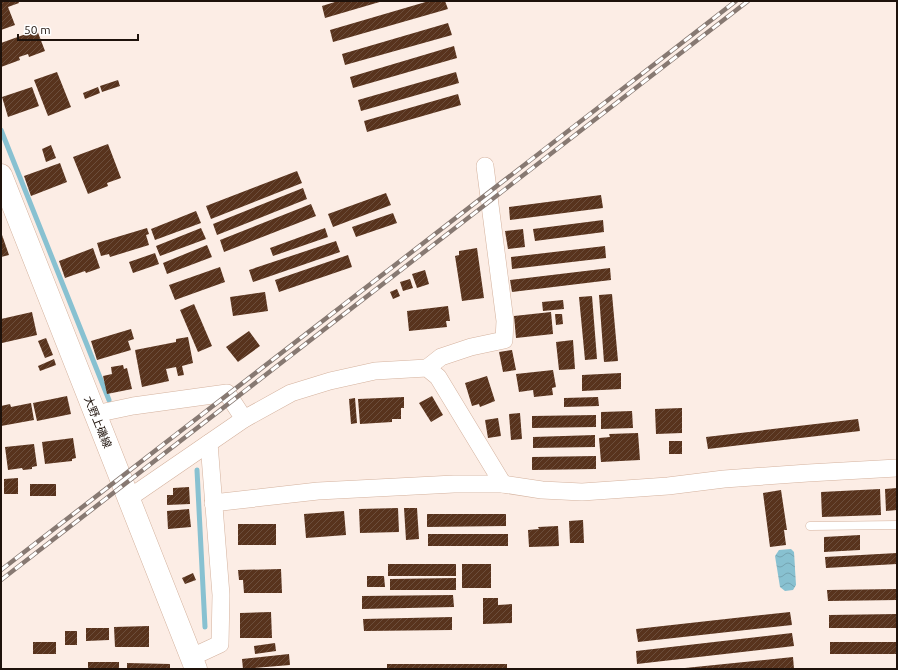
<svg xmlns="http://www.w3.org/2000/svg" width="898" height="670" font-family="Ubuntu,'Noto Sans JP',sans-serif">
<defs>
<pattern id="water-waves" width="16" height="10" patternUnits="userSpaceOnUse"><rect width="16" height="10" fill="#88c1d1"/><path d="M0 5q4-4 8 0t8 0" fill="none" stroke="#75a5b2"/></pattern>
<pattern id="building-hatch" width="6" height="6" patternUnits="userSpaceOnUse"><rect width="6" height="6" fill="#58331d"/><path d="M-1 1l2-2M0 6l6-6M5 7l2-2" fill="none" stroke="#6c4e3c"/></pattern>
</defs>
<rect width="100%" height="100%" fill="#fcede5"/>
<path fill="url(#water-waves)" d="M791,549L794,552L796,585L793,590L785,591L780,587L775,556L779,550Z"/>
<g fill="none" stroke-linecap="round" stroke-linejoin="round">
<g stroke="#88c1d1" stroke-width="5">
<path d="M1,130L109,400"/>
<path d="M197,470L205,627"/>
</g>
</g>
<g fill="url(#building-hatch)">
<path d="M1,1H18L19,3L8,7L15,25L1,30Z"/>
<path d="M338,1H383L325,18L322,6Z"/>
<path d="M429,1H445L448,9L333,42L330,30Z"/>
<path d="M448,23L452,35L345,65L342,54Z"/>
<path d="M37,30L45,51L29,57L28,54L19,57L20,60L1,67V43Z"/>
<path d="M454,46L457,58L353,88L350,77Z"/>
<path d="M57,72L71,107L48,116L34,80Z"/>
<path d="M456,72L459,83L361,111L358,100Z"/>
<path d="M118,80L120,86L102,92L100,86Z"/>
<path d="M32,87L39,106L8,117L2,97Z"/>
<path d="M98,87L100,93L85,99L83,93Z"/>
<path d="M458,94L461,105L367,132L364,121Z"/>
<path d="M108,144L121,178L107,183L108,186L88,194L73,157Z"/>
<path d="M51,145L56,158L46,162L42,149Z"/>
<path d="M60,163L67,182L31,196L24,176Z"/>
<path d="M297,171L302,183L211,219L206,206Z"/>
<path d="M303,188L307,199L217,235L213,224Z"/>
<path d="M386,193L391,205L333,227L328,214Z"/>
<path d="M601,195L603,208L510,220L509,207Z"/>
<path d="M311,204L316,216L224,252L220,240Z"/>
<path d="M196,211L201,223L155,240L151,229Z"/>
<path d="M393,213L397,223L356,237L352,227Z"/>
<path d="M603,220L604,232L535,241L533,229Z"/>
<path d="M147,228L149,234L146,235L149,245L110,257L109,254L101,256L97,243Z"/>
<path d="M201,228L206,239L160,256L156,246Z"/>
<path d="M325,228L328,237L273,256L270,248Z"/>
<path d="M523,229L525,247L508,249L505,231Z"/>
<path d="M1,232L9,255L1,257Z"/>
<path d="M336,241L340,252L253,282L249,270Z"/>
<path d="M207,245L212,257L167,274L163,263Z"/>
<path d="M605,246L606,258L512,269L511,257Z"/>
<path d="M93,248L100,268L86,273L85,271L65,278L59,261Z"/>
<path d="M477,248L484,298L462,301L455,256L459,255V251Z"/>
<path d="M155,253L159,264L133,273L129,262Z"/>
<path d="M348,255L352,267L279,292L275,280Z"/>
<path d="M220,267L225,282L175,300L169,285Z"/>
<path d="M610,268L611,280L512,292L510,280Z"/>
<path d="M425,270L429,284L417,288L412,274Z"/>
<path d="M410,279L413,288L403,291L400,282Z"/>
<path d="M397,289L400,296L393,299L390,292Z"/>
<path d="M265,292L268,311L233,316L230,297Z"/>
<path d="M612,294L618,361L604,362L599,295Z"/>
<path d="M592,296L597,359L585,360L579,297Z"/>
<path d="M563,300L564,309L543,311L542,302Z"/>
<path d="M194,304L212,346L198,352L180,310Z"/>
<path d="M448,306L450,321H446L447,327L409,331L407,311Z"/>
<path d="M32,312L37,335L2,343L1,337V319Z"/>
<path d="M551,312L553,334L516,338L514,316Z"/>
<path d="M555,314H562L563,324L556,325Z"/>
<path d="M131,329L134,339L128,341L131,350L97,360L91,341Z"/>
<path d="M249,331L260,346L238,362L226,347Z"/>
<path d="M188,337L193,363L182,366L184,375L178,376L176,367L166,369L169,381L142,387L135,350L176,342V339Z"/>
<path d="M46,338L53,355L45,358L38,341Z"/>
<path d="M573,340L575,369L559,370L556,342Z"/>
<path d="M512,350L516,370L503,372L499,352Z"/>
<path d="M54,359L56,365L40,371L38,366Z"/>
<path d="M123,365L124,369L127,368L132,389L107,394L103,376L112,374L111,367Z"/>
<path d="M553,370L556,387L552,388L553,395L534,397L533,390L519,392L516,374Z"/>
<path d="M621,373V389L582,391V375Z"/>
<path d="M487,376L495,401L480,407L479,404L472,406L465,383Z"/>
<path d="M67,396L71,414L37,421L33,403Z"/>
<path d="M432,396L443,415L431,422L419,403Z"/>
<path d="M404,397V408H401V419H392V422L360,424L358,399Z"/>
<path d="M598,397L599,406L564,407V398Z"/>
<path d="M355,398L357,423L351,424L349,399Z"/>
<path d="M31,403L34,420L1,426V406L10,404L11,407Z"/>
<path d="M682,408V433L656,434L655,409Z"/>
<path d="M632,411L633,428L601,429V412Z"/>
<path d="M520,413L522,439L511,440L509,414Z"/>
<path d="M596,415V427L532,428V416Z"/>
<path d="M498,418L501,436L488,438L485,420Z"/>
<path d="M858,419L860,431L708,449L706,437Z"/>
<path d="M638,433L640,460L601,462L599,438L610,437L609,434Z"/>
<path d="M595,435V447L533,448V437Z"/>
<path d="M73,438L76,458L72,459V461L45,464L42,442Z"/>
<rect x="669" y="441" width="13" height="13"/>
<path d="M34,444L37,466L32,467V469L23,470L22,468L8,470L5,447Z"/>
<path d="M596,456V469L532,470V457Z"/>
<path d="M18,478V494H4V479Z"/>
<rect x="30" y="484" width="26" height="12"/>
<path d="M189,487L190,504L167,505V495H173V488Z"/>
<path d="M897,488V510L886,511L885,489Z"/>
<path d="M880,489L881,515L822,517L821,492Z"/>
<path d="M781,490L787,530H784L786,545L770,547L763,493Z"/>
<path d="M398,508L399,532L360,533L359,509Z"/>
<path d="M404,508H417L419,539L406,540Z"/>
<path d="M189,509L191,527L168,529L167,511Z"/>
<path d="M344,511L346,535L306,538L304,514Z"/>
<path d="M427,514H506V526L427,527Z"/>
<path d="M583,520L584,543H570L569,521Z"/>
<rect x="238" y="524" width="38" height="21"/>
<path d="M558,526L559,546L529,547L528,530L539,529L538,527Z"/>
<rect x="428" y="534" width="80" height="12"/>
<path d="M860,535V550L824,552V537Z"/>
<path d="M897,553V564L826,568L825,557Z"/>
<rect x="388" y="564" width="68" height="12"/>
<rect x="462" y="564" width="29" height="24"/>
<path d="M281,569L282,593H244L243,580H239L238,570Z"/>
<path d="M193,573L196,580L185,584L182,578Z"/>
<path d="M367,576H384L385,587H367Z"/>
<path d="M456,578V590H390V579Z"/>
<path d="M897,589V600L828,601L827,590Z"/>
<path d="M453,595L454,607L362,609V596Z"/>
<path d="M483,598H498V605L512,604V623L483,624Z"/>
<path d="M271,612L272,638H240V613Z"/>
<path d="M790,612L792,625L638,642L636,629Z"/>
<path d="M897,614V628H829V615Z"/>
<path d="M452,617V630L364,631L363,619Z"/>
<path d="M149,626V647H115L114,627Z"/>
<path d="M86,628H109V640L86,641Z"/>
<rect x="65" y="631" width="12" height="14"/>
<path d="M792,633L794,646L637,664L636,651Z"/>
<rect x="33" y="642" width="23" height="12"/>
<rect x="830" y="642" width="67" height="12"/>
<path d="M275,643L276,651L255,654L254,646Z"/>
<path d="M289,654L290,665L243,669L242,659Z"/>
<path d="M793,657L794,669H685V668Z"/>
<rect x="88" y="662" width="31" height="7"/>
<path d="M127,663L170,664V669H127Z"/>
<rect x="387" y="664" width="120" height="5"/>
</g>
<g fill="none" stroke-linecap="round" stroke-linejoin="round">
<g stroke="#d4b29e" stroke-width="9">
<path id="lane" d="M810,526L897,525"/>
</g>
<g stroke="#d4b29e" stroke-width="18">
<g id="street">
<path d="M427,368L441,357L471,347L504,340L505,321L485,166"/>
<path d="M95,414L133,406L227,393L244,419"/>
<path d="M129,498L244,419L291,393L330,381L375,371L427,368L438,377L503,484"/>
<path d="M213,503L318,491L454,484H503L542,490L582,492L668,486L724,479L808,473L897,468"/>
<path d="M192,657L220,644L221,595L209,443"/>
</g>
</g>
<g stroke="#d4b29e" stroke-width="23">
<path id="secondary" d="M1,175L196,669"/>
</g>
<use href="#lane" stroke="#fff" stroke-width="8"/>
<use href="#street" stroke="#fff" stroke-width="17"/>
<use href="#secondary" stroke="#fff" stroke-width="22"/>
<g stroke="#877972" stroke-width="4.5">
<g id="rail">
<path d="M1,570L736,1"/>
<path d="M1,580L748,1"/>
</g>
</g>
<use href="#rail" stroke="#fff" stroke-width="3" stroke-dasharray="9" stroke-linecap="butt"/>
</g>
<g text-anchor="middle" dominant-baseline="central" stroke-width="4" stroke-linejoin="round" paint-order="stroke">
<g font-size="11" fill="#1e120b" stroke="#fff">
<text transform="translate(98 422) rotate(68)">大野上磯線</text>
</g>
</g>
<rect width="898" height="670" fill="none" stroke="#1e120b" stroke-width="4"/>
<path d="M18 34v6h120v-6" fill="none" stroke="#1e120b" stroke-width="2"/>
<text x="24" y="34" font-size="12" fill="#1e120b" stroke="#ffffff" stroke-width="3" paint-order="stroke">50 m</text>
</svg>
